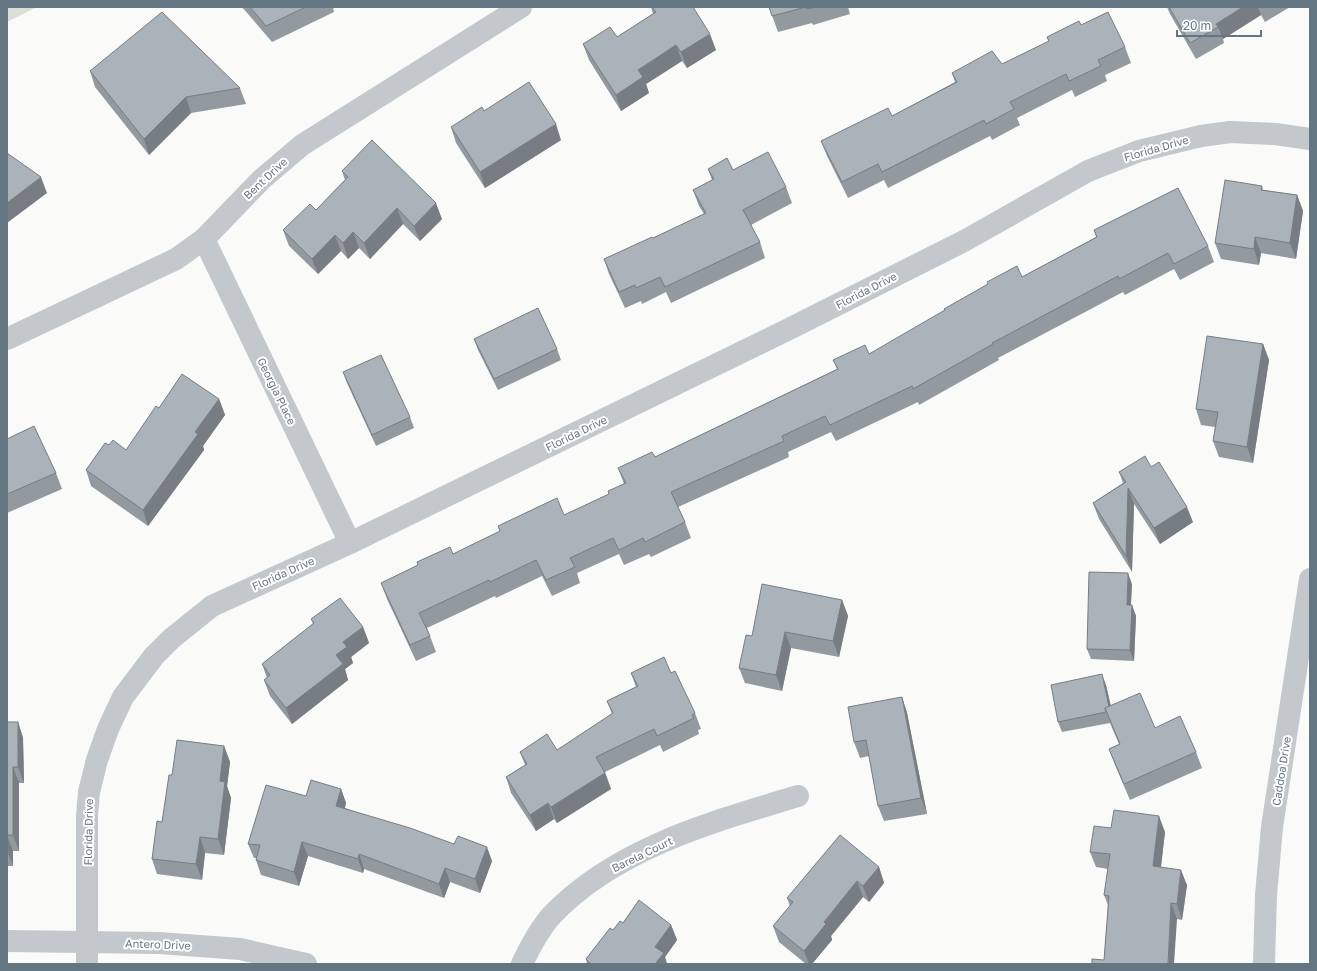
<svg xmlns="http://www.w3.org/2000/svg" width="1317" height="971" font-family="'Golos Text',sans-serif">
<rect width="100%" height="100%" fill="#fafaf8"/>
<path fill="#dadfd7" d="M7,7H37L7,22Z"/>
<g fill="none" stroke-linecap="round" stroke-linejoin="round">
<g stroke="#c3c8cc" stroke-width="22">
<path d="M204,239L350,543"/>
<path d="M7,339L176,259L204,239L261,180L302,145L521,7"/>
<path d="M7,941L159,943L240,949L306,964"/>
<path d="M87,964V816L89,792L97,760L108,729L123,697L154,656L171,639L212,606L350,543L791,328L964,241L1088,171L1139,151L1201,136L1230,132L1275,134L1310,139"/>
<path d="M522,964C530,947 539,929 552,915C616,848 712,822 798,796"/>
<path d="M1264,964L1266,895L1272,827L1310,579"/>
</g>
</g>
<g fill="#929a9f">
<path d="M242,7H333L334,12L272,42Z"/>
<path d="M651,7H693L716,50L687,68L682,61L646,84L649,93L621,111L589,60L583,44L617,37L653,14Z"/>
<path d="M769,7H848L850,14L813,25L812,23L778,32Z"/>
<path d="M1167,7H1290L1265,22L1261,15L1223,39L1224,43L1196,59L1170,14Z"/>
<path d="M1081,25L1125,47L1131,63L1105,75L1107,81L1075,97L1072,90L1017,118L1020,125L992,140L990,136L888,188L884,180L848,198L827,156L821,141L892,116L955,82L952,73L1002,64L1049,41L1047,37Z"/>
<path d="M90,71L240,88L246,104L191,113L149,155L95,87Z"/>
<path d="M484,111L561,140L485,188L456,143L451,127Z"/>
<path d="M708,169L733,170L786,187L792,203L751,225L760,242L765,258L671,303L666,292L642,304L641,301L625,308L609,274L604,259L653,238L704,214L699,206L693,190L712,180Z"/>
<path d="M342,171L442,219L420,241L403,224L370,259L359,248L348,259L341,251L318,274L289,246L283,230L316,210L345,180Z"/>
<path d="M1262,186L1263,190L1297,195L1303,211L1296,259L1261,253L1259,265L1221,259L1215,243Z"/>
<path d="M1094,230L1208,246L1214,262L1180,280L1174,269L1125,295L1123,292L998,358L999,360L919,405L918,402L836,441L831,432L788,452L789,457L678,507L685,522L691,538L651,557L649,554L624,565L619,554L577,573L580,583L552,596L542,576L496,598L495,596L427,628L436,652L416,661L387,599L381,583L453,554L564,515L609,494L624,484L618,468L655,457L837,369L833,360L869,354L1022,277L1096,237Z"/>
<path d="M474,339L557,349L561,360L498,390L478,350Z"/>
<path d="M1263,344L1269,360L1253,463L1219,457L1213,441L1215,427L1201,425L1196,409Z"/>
<path d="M343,372L410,417L414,428L376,446L347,383Z"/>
<path d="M219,399L225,415L203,446L204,450L148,526L91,486L86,470L109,445L126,450L159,408Z"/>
<path d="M7,439L56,473L62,489L7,513Z"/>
<path d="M1151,467L1193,522L1160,544L1134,504L1132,572L1099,519L1093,503L1123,483L1119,472Z"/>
<path d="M1132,584L1131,605L1136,616L1134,661L1091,659L1087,649Z"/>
<path d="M842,600L848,616L839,657L791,648L782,691L745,683L739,668L752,636Z"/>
<path d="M311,619L363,627L369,643L351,657L353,663L345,669L348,680L292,724L270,696L264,680L267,678L262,664L313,624Z"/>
<path d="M631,673H671L695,713L701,729L698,730L699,734L663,752L660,745L605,772L611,789L557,823L554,819L536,831L511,793L506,777L525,765L520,752L557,750L612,714L607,701L636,687Z"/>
<path d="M1106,685L1111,706L1155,728L1196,752L1202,768L1130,800L1115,765L1109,749L1119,744L1110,723L1062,732L1058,722Z"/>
<path d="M902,697L907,713L927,814L884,821L878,806L869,756L860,758L854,742Z"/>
<path d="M7,722H18L23,738L24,783H19V851H13V866H7Z"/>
<path d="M224,746L230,762L227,786L231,798L224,855L205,853L202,880L157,874L152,859L162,822L172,775Z"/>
<path d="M341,789L346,803L345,808L492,861L480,893L450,882L444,898L364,869L363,873L308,856L299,886L261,875L256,860V858H254L248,844L306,796Z"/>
<path d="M1111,828L1165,832L1161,867L1187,885L1182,920L1177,919L1104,960L1108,905L1104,895L1108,869L1096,867L1090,852Z"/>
<path d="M879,867L884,883L869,902L863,897L831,936L832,940L812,964H806L779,942L773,926L790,906L787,898Z"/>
<path d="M623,923L671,925L677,940L665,957L667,964H587L586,959L613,930Z"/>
</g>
<g fill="#777d82">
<path d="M1243,7H1258L1261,15L1223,39L1218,27L1216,24Z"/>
<path d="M710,34L716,50L687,68L681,52Z"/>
<path d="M676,45L682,61L646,84L649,93L621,111L616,95L638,70Z"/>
<path d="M186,97L191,113L149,155L144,139Z"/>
<path d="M556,124L561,140L485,188L480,172Z"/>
<path d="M41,177L47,193L7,223V203Z"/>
<path d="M1297,195L1303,211L1296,259L1290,243Z"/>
<path d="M436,203L442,219L420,241L414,226Z"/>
<path d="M397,208L403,224L370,259L364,243Z"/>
<path d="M353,232L359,248L348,259L343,243Z"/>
<path d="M335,235L341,251L318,274L312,259Z"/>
<path d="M1255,237L1261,253L1259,265L1254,249Z"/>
<path d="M1263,344L1269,360L1253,463L1247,447Z"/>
<path d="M219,399L225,415L203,446L204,450L148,526L143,510L195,432Z"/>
<path d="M1128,488L1134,504L1132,572L1126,556Z"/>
<path d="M1187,507L1193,522L1160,544L1154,528Z"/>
<path d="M1128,573L1132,584L1130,616L1127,605Z"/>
<path d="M842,600L848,616L839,657L833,641Z"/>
<path d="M1132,605L1136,616L1134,661L1130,650Z"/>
<path d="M363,627L369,643L351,657L353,663L345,669L348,680L292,724L286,708L336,655L343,642Z"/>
<path d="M785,632L791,648L782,691L776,675Z"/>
<path d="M1102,674L1106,685L1114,722L1110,711Z"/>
<path d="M902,697L907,713L927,814L921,798Z"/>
<path d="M18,722L23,738L24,783L18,767Z"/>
<path d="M224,746L230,762L227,786L231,798L224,855L218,839L220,781Z"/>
<path d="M13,767L19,783V851L13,835Z"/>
<path d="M605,773L611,789L557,823L551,807Z"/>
<path d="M341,789L346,803L341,820L336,806Z"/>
<path d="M548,803L554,819L536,831L530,815Z"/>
<path d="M1159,816L1165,832L1159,882L1153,866Z"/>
<path d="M7,836L13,851V866L7,850Z"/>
<path d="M200,837L205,853L202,880L196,864Z"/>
<path d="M302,842L308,856L299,886L294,872Z"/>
<path d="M487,847L492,861L480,893L475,879Z"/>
<path d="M359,854L364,869L363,873L358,859Z"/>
<path d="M879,867L884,883L869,902L863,886Z"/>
<path d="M445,868L450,882L444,898L439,884Z"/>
<path d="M1181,870L1187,885L1182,920L1177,904Z"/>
<path d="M857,881L863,897L831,936L832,940L812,964H809L804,951L824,922Z"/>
<path d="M1171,903L1177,919L1174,964H1168Z"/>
<path d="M671,925L677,940L665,957L667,964H655V947Z"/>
</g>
<g fill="#aab3b9" stroke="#777d82">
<path d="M250,7H306L266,26Z"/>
<path d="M652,7H693L710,34L681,52L676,45L638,70L643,77L616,95L583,44L610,27L617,37L656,12Z"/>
<path d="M769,7H806L772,16Z"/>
<path d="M806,7H815L807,9Z"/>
<path d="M1169,7H1243L1216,24L1218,27L1190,43Z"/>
<path d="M162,12L240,88L186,97L144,139L90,71Z"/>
<path d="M1108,12L1125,47L1098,60L1101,66L1069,81L1066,74L1010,102L1014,109L986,124L984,120L882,172L878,164L842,182L821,141L888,108L892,116L957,82L952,73L992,51L1002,64L1049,41L1047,37L1079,21L1081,25Z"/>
<path d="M529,82L556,124L480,172L451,127L482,107L484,111Z"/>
<path d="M372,140L436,203L414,226L397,208L364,243L353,232L343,243L335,235L312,259L283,230L310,204L316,210L348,177L342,171Z"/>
<path d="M768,152L786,187L743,210L760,242L665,287L660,277L636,288L635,285L619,292L604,259L652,237L653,238L706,213L693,190L714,179L708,169L727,158L733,170Z"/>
<path d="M7,153L41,177L7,203Z"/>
<path d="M1225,180L1262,186L1261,190L1297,195L1290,243L1255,237L1254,249L1215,243Z"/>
<path d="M1178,188L1208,246L1174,264L1168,253L1119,279L1118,276L992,343L993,344L913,389L912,386L830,425L825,416L782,436L784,441L671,492L685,522L645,542L643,538L619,550L613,538L570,558L575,567L546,580L536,560L490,582L489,580L419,613L430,636L410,645L381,583L418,565L417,562L450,547L453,554L500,531L498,526L557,498L564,515L609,494L608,491L626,483L618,468L652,452L655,457L838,369L833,360L865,345L869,354L945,310L944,309L988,284L987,282L1017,266L1022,277L1097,237L1094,230Z"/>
<path d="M538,308L557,349L494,379L474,339Z"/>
<path d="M1207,336L1263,344L1247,447L1213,441L1218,412L1196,409Z"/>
<path d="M381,355L410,417L372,435L343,372Z"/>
<path d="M182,374L219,399L195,432L198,434L143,510L86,470L105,443L109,445L113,440L126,450L156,406L159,408Z"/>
<path d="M34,426L56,473L7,494V439Z"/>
<path d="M1145,456L1151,467L1159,462L1187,507L1154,528L1128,488L1126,556L1093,503L1126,482L1119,472Z"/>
<path d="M1089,572L1128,573L1127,605H1132L1130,650L1087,649Z"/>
<path d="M762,584L842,600L833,641L785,632L776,675L739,668L746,635L752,636Z"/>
<path d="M340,598L363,627L343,642L347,647L336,655L343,664L286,708L264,680L270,675L262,664L314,623L311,619Z"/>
<path d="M664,657L671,673L675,671L695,713L692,715L694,718L657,736L654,729L596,757L605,773L551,807L548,803L530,815L506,777L527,764L520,752L547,734L557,750L613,713L607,701L638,686L631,673Z"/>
<path d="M1102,674L1109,707L1105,708L1106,712L1058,722L1051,685Z"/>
<path d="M1140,693L1155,728L1180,716L1196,752L1124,784L1109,749L1120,744L1105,708Z"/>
<path d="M902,697L921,798L878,806L866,740L854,742L848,707Z"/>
<path d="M7,722H18V767H13V835H7Z"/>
<path d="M177,740L224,746L220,781L225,782L218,839L200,837L196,864L152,859L157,821L162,822L169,775H172Z"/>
<path d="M311,780L341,789L336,806L410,828L454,844L458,836L487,847L475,879L445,868L439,884L359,854L358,859L302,842L294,872L256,860L260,845L248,844L266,785L306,796Z"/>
<path d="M1114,810L1159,816L1153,866L1181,870L1177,904L1171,903L1168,964H1092V959L1104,960L1109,896L1104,895L1110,854L1090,852L1094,826L1111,828Z"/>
<path d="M840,835L879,867L863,886L857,881L824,922L826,924L804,951L773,926L793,902L787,898Z"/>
<path d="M639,900L671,925L655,947L664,953L655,964H589L590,963L586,959L610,928L613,930L620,921L623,923Z"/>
</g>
<g text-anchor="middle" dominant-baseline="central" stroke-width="4" stroke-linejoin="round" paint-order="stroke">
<g font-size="11" fill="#657683" stroke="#fff">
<text transform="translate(1156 148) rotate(-16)">Florida Drive</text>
<text transform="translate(265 178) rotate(-43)">Bent Drive</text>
<text transform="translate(866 290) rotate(-27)">Florida Drive</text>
<text transform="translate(277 391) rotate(64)">Georgia Place</text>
<text transform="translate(576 433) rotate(-26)">Florida Drive</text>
<text transform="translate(283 573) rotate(-24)">Florida Drive</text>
<text transform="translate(1281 771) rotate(-81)">Caddoa Drive</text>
<text transform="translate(88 832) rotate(-89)">Florida Drive</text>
<text transform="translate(642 854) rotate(-26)">Barela Court</text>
<text transform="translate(158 944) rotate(2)">Antero Drive</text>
</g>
</g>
<rect width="1317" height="971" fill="none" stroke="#657683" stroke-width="16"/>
<path d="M1177 30v6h84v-6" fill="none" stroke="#657683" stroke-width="2"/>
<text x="1183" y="30" font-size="12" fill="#657683" stroke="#ffffff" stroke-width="3" paint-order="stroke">20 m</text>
</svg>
